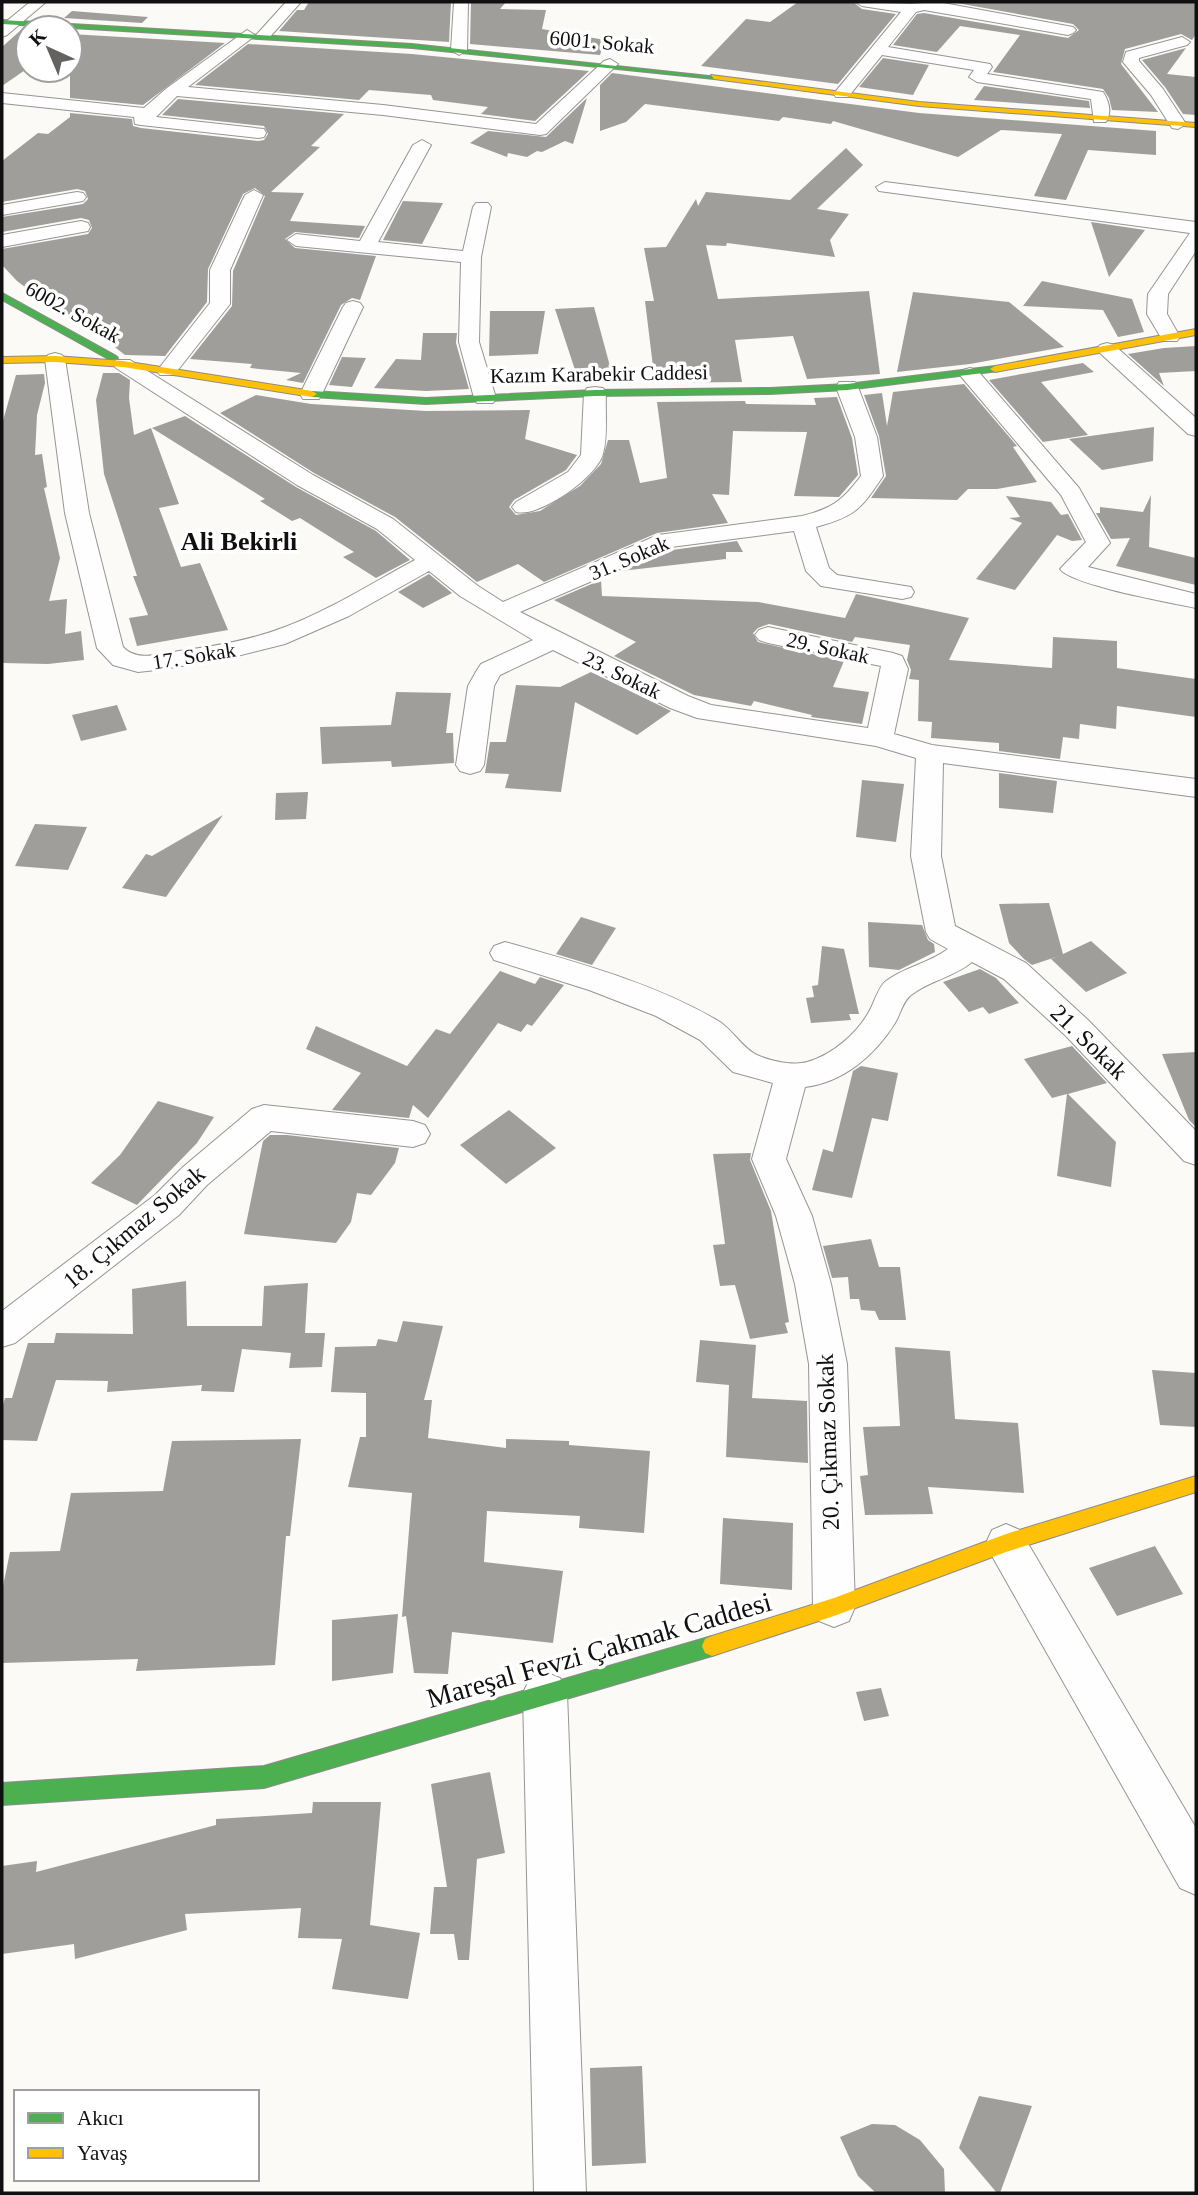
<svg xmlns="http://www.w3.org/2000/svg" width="1198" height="2195" font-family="'Times New Roman',serif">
<rect width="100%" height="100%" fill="#fcfaf6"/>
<g fill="#a09e9b">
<path d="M309,2H451L449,42L279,31L297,10H304Z"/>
<path d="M471,2H506L500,9L546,10L542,29L605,40L600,55L470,44Z"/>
<path d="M798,2H853L862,9L896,14L838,84L701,66L746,19L770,22Z"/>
<path d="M951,2H1196V34L1192,40L1181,34L1125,49L1121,64L1158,112L1112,110L1109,98L1103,89L993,72L1020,35L960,26L937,52L893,45L917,14L924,13L1068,38L1079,30L1073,24Z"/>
<path d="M72,11L148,17L142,23L64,18Z"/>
<path d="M21,30L28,31V68L2,86V47Z"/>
<path d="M70,34L225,43L143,105L70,98Z"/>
<path d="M248,44L412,54L589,71L535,121L481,114L488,107L433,100L431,95L369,90L359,100L195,85Z"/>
<path d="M1186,48L1167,74L1196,77V115L1183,114L1165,87L1142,60Z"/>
<path d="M883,58L929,65L913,95L859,87Z"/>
<path d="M612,73L919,113L1156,131V155L1088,150L1066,200L1034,196L1062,134L1001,130L958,157L833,121L831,124L783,117L779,121L645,104L626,122L600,131V85Z"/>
<path d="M984,86L1089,101L1090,108L974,100Z"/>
<path d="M587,98L573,144L565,141L542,152L537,151L527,157L508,153L507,157L470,143L488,131L546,137Z"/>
<path d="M178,99L344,114L311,146L320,147L271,192L304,193L290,221L365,226L359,238L295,232L285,239L295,248L376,256L360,300L352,298L341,305L303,383L286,380L301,373L250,368L252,364L190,359L232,306L233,271L265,196L255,188L243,194L208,269L207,302L165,356L125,355L112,345L114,336L80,315L73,317L61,310L57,311L17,281L2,265V249L88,234L92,228L89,220L81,218L2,232V217L83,204L88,199L85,191L77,189L2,202V161L38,133L48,134L70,117V113L132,119L133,126L141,128L258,141L264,140L268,134L264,126L162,115Z"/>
<path d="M846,148L863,165L817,209L849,214L830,240L835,257L727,243L726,246L706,245L718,299L869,291L880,374L807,379L793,336L735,340L742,382L655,383L645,301H654L644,248L666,247L696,199L698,206L706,192L790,200Z"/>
<path d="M403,201L443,203L422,244L383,240Z"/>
<path d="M1091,222L1145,230L1109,277Z"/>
<path d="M1042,281L1132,299L1144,332L1118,337L1103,310L1023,306Z"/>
<path d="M913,292L1009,302L1064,347L970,364L897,372Z"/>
<path d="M594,307L611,370L576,373L555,309Z"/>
<path d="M490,311H545L538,354L489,356Z"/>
<path d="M423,333H457L456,343L469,389L426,391L374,388L396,359L421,360Z"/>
<path d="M1196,346V371L1159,373L1164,386L1128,354L1164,348Z"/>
<path d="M342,357L366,358L352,387L329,385Z"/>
<path d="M1083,363L1094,372L1041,382L1088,435L1043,442L989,380Z"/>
<path d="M103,373H119L130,380L129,398L134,435L151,428L179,504L159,508L181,567L200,563L228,630L137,646L129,618L148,615L133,576H137L104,474L96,400Z"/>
<path d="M44,374L45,383L37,415L35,455L42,454L47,487L44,488L60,558L49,601L67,599L65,634L81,631L84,660L48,664L3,663L2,424L16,375Z"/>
<path d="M964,384L1017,446L1013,447L1037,482L997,489H968L957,500L871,498L886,476L879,436L864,395L882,393L887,426L893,392Z"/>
<path d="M256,395L311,404L426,411L530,410L525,439L577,455L566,470L514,500L509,507L516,515L540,511L580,486L601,464L608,440H629L640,483L667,478L657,402L745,401L746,404L816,405L814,398L837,397L852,438L858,475L839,497L794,496L807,432L733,431L729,495L712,494L728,523L657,533L544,582L518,564L477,582L395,517L314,473L220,413Z"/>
<path d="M185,416L296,487L376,531L410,560L376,578L343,557L354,552L300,518L292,521L260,501L265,499L152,428Z"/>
<path d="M1154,427L1153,461L1102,470L1069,439Z"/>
<path d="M1151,495L1149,547L1196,558V585L1116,566L1130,538L1111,539L1096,513H1100V507L1143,512Z"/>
<path d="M1006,496L1051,502L1061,515L1068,514L1082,540L1072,541L1057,535L1015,590L976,579L1022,523L1009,518L1020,517Z"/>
<path d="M737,541L743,552H726V559L621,571L672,550Z"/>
<path d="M429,574L452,593L423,608L398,592Z"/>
<path d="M601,580L602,596L758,602L845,618L856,594L969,618L949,660L1052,668L1053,637L1117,641V668L1196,679V717L1117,706L1116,729L1080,724L1079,739L1063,737L1060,759L999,751V743L931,738L932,722L918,721L919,680L909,679L911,670L907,660L910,645L855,637L852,642L769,624L758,628L753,633L758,642L844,661L833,687L869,692L862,724L811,717L812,715L754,701L751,706L694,695L614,656L636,642L554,600Z"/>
<path d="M591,672L671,711L637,735L575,702L561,792L505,788L509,774L485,773L490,742H506L516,685L560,687Z"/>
<path d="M396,692L451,693L446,733H453L454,763L392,767L391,761L322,764L320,727L391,725Z"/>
<path d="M117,705L127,730L81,741L72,715Z"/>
<path d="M999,773L1057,781L1053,813L999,808Z"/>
<path d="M862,780L904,784L896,842L856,837Z"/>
<path d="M308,792L306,819L275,820L276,793Z"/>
<path d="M223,815L166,897L122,888L146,854L152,856Z"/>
<path d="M35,824L87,827L68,870L15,866Z"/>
<path d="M1049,903L1063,954L1091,941L1127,973L1086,992L1051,959L1059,956L1032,965L1024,959L1009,943L999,904Z"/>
<path d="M581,917L616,928L592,965L556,954Z"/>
<path d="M868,922L922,925L928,940L934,944L935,952L899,970L869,967Z"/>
<path d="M822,946L844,949L859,1014H849L851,1020L811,1023L806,998L814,997L812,986L818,985Z"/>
<path d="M980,969L996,978L1019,1003L989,1014L983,1007L969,1012L943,982Z"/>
<path d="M500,971L535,984L540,977L564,985L532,1026L527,1024L521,1032L498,1023L428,1118L413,1105L409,1118L332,1110L361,1073L306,1049L316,1026L407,1066L436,1029L450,1034Z"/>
<path d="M1072,1046L1107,1083L1068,1094L1116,1142L1111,1187L1057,1176L1067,1094L1052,1098L1024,1059Z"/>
<path d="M1196,1052V1127L1189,1120L1162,1054Z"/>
<path d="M861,1066L898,1073L888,1121L872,1118L852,1198L812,1190L823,1149L833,1152L853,1071Z"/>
<path d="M158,1101L214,1117L197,1143L137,1205L91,1183L120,1155Z"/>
<path d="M509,1110L556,1148L506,1184L460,1145Z"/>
<path d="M270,1135H287L399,1148L395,1163L371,1195L357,1193L351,1222L336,1243L244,1234L263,1141Z"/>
<path d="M751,1153L750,1160L771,1211L789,1322L785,1323L788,1333L750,1339L735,1285L720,1286L713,1245L725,1244L713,1154Z"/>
<path d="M871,1239L879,1267H900L906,1320H879L875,1311L861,1310L859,1299H850L848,1277L832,1278L823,1246Z"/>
<path d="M186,1281L187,1326H262L264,1286L308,1283L305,1333H325L322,1367L289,1368L291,1353L242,1349L234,1392L201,1391L202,1385L107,1392L108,1381L56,1380L37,1441L2,1440V1409L5,1398H12L28,1343H54L56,1333L133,1334L132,1289Z"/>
<path d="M403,1321L443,1326L424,1400H432L428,1438L506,1448V1439L569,1441V1445L650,1451L644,1533L579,1528L580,1516L487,1511L484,1562L563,1571L553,1643L452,1632L448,1674L414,1673L406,1616L402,1617L412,1493L348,1487L360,1437H366V1393L331,1392L335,1347L376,1346L378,1339L397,1342Z"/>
<path d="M700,1340L756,1345L752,1398L807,1401L808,1463L726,1457L729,1385L696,1382Z"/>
<path d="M895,1347L950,1351L955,1419L1018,1423L1024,1493L928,1487L933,1514L865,1515L860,1476L868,1475L863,1427L900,1426Z"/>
<path d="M1152,1370L1196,1373V1427L1160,1425Z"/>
<path d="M301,1439L290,1536H286L275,1665L136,1671L138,1659L2,1663V1591L10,1552L60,1551L71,1493L163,1491L172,1441Z"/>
<path d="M723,1518L793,1523L792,1590L720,1584Z"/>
<path d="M1155,1546L1183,1594L1117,1616L1089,1568Z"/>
<path d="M398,1614L393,1673L332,1681V1620Z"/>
<path d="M881,1688L889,1716L864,1721L856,1692Z"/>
<path d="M490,1772L505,1853L477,1859L469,1960H458L454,1934H430L434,1887H447L431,1784Z"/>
<path d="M313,1802H381L370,1925L420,1933L408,1999L332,1989L342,1939L298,1938L301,1908L185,1914L187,1930L75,1959L74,1944L2,1954V1866L37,1861L36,1872L216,1825V1819L312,1813Z"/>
<path d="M642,2066L646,2163L592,2166L590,2068Z"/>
<path d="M979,2096L1032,2106L1000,2193H997L959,2148Z"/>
<path d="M872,2124L895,2125L920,2140L944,2169L945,2193H876L858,2176L840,2137Z"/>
</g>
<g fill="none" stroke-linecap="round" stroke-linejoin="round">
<g stroke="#969594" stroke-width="2">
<g id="street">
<path d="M30,2H46L7,35L2,37V25Z"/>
<path d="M286,2H301L268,39H258L255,36L258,33Z"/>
<path d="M454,2H468L467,50L459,55L451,50Z"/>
<path d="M855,2L910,4L938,2L1073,27L1076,30L1073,33L1068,35L924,10L916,12L888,47L990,64L992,67L987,74L1103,92C1109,101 1112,112 1106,122H1094L1091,99L977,82L969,77L974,70L882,55L848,97H836L834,94L836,91L901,12L862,6Z"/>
<path d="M247,30L255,35L252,38L188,87L383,105L536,124L604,61L610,59L618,64L546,134L540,135L383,115L177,96L156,117L264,129L266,133L264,137L258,138L141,125L135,124L134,117L2,103V93L144,108L167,88Z"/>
<path d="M1182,37L1190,42L1187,45L1139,58V61L1163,89L1186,124L1178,129L1172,128L1151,95L1123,62L1126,52Z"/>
<path d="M422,140L431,145L378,242L463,251L473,207L476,203H488L491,207L481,257L479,342L496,398L493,403H477L474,398L459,342L461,262L296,246L287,240L296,234L360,241L413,145Z"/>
<path d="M885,182L1196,222V251L1168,294L1167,314L1180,337L1177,341H1163L1147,314L1148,294L1190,233L879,191L876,187Z"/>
<path d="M254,190L263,195L230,270V304L174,375H160L157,371L160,367L210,303V270L245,195Z"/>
<path d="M77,192L83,193L86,197L83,201L2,215V205Z"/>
<path d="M81,221L88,223L90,227L88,231L2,247V235Z"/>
<path d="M353,301L360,303L363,307L322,394L319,399H303L300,394L343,307L346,303Z"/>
<path d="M1107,343L1114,345L1196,418V436L1188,434L1100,353L1097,349L1100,345Z"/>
<path d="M55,353L62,355L65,359L89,513L123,647C137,662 160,654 179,651C215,646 251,640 285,627C330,610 372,583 415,560L377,529L297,485L116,368L113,364L116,360H130L313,475L393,519L478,586L503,602L658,535L802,516C833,508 842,501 861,476L855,437L836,387L839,382H855L858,387L877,437L883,476C861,509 856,516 816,527L829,568L837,575L911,587L914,592L911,597L902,599L821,586L806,571L794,531L671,547L520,612L688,696L711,705L868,728L881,666L768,643L759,640L755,635L759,630L768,627L893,653L902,656L908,669L894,734L932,745L1196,779V797L943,763L941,856L955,926L1026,963L1088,1020L1196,1131V1165L1184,1161L1066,1036L1004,979L972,962C954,977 929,981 911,995C903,1001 900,1015 895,1023C875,1055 844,1082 805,1087L786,1159L812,1216L831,1284L847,1364L855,1607L849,1621L834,1627L819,1621L813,1607L809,1364L795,1284L776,1216L752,1159L773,1083L733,1072L700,1040L656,1016L589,990L494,960L490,953L494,946L505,942C578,963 655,983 720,1022C733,1031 742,1047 755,1054C768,1061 794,1066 807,1062C833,1055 859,1032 871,1008C875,1000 879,986 886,981C905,967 929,963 948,949L930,939L926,932L911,856L916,758L876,746L697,718L670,708L553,650L500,675L494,686L484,765L480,771L470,774L460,771L456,765L468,686L477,670L481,664L533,640L460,596L429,571L349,616L285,644L225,659L156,670L138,672L113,665L97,648L65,513L45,359L48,355Z"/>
<path d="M970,368L977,370L1079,488L1110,543L1088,567L1196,594V608C1173,603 1071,585 1060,569L1086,542L1061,495L959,374L963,370Z"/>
<path d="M595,387L603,388L606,393C605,412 608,436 603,454C597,477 539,518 516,512L512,507L516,502L568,472L581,455L584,393L587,388Z"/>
<path d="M264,1105L413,1121L425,1125L430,1134L425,1143L413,1147L271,1131L207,1185L179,1215L15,1343L2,1347V1311L155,1195L183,1167L252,1109Z"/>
<path d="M1006,1524L1020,1530L1196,1828V1895L1180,1888L992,1556L986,1543L992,1530Z"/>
<path d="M545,1672L560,1678L567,1693L586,2193H534L523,1693L530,1678Z"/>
</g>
</g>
<g stroke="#8d8c8a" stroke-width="2">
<g id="fast">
<path d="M2,20L412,44L718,77L714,79L412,48L2,24Z"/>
<path d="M2,293L116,356L118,358L110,360L2,300Z"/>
<path d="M995,366L999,367V371L847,390L770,394L595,396L426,404L312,397L307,394L312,391L426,398L595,390L770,388L847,384Z"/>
<path d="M712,1636L719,1639L722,1646L719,1653L712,1656L264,1788L2,1805V1783L264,1766Z"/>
</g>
</g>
<g stroke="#8d8c8a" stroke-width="2">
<g id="slow">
<path d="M711,75L919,102L1196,123V127L919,106L714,79Z"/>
<path d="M1196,329V335L995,372L990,369L995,366Z"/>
<path d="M55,356L123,361L312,391L317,394L312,397L123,367L55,362L2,363V357Z"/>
<path d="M1196,1476V1492L1006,1552L834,1616L712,1656L705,1653L702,1646L705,1639L712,1636L834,1598L1006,1534Z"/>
</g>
</g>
<use href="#street" fill="#fffefe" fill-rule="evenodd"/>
<use href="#fast" fill="#4caf50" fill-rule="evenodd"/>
<use href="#slow" fill="#ffc107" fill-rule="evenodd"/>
</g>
<g text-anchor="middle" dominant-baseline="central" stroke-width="7" stroke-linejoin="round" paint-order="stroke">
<g font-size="21" fill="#101010" stroke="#fff">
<text transform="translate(602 42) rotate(5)">6001. Sokak</text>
<text transform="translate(73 312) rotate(29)">6002. Sokak</text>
<text transform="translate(599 374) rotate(-1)">Kazım Karabekir Caddesi</text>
<text transform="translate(629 558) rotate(-23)">31. Sokak</text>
<text transform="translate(828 648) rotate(12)">29. Sokak</text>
<text transform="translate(194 656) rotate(-9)">17. Sokak</text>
<text transform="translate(622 675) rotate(26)">23. Sokak</text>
</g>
<g font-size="24" fill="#101010" stroke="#fff">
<text transform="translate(1089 1042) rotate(44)">21. Sokak</text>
<text transform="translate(134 1227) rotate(-40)">18. Çıkmaz Sokak</text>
<text transform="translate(828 1442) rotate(-92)">20. Çıkmaz Sokak</text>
</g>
<g font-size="26" font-weight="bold" fill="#101010" stroke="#fff">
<text x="239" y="541">Ali Bekirli</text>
</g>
<g font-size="28" fill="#101010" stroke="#fff">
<text transform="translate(599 1650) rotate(-16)">Mareşal Fevzi Çakmak Caddesi</text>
</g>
</g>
<rect width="1198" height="2195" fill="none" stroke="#101010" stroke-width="7"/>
<rect x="14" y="2090" width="245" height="91" fill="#ffffff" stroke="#9f9f9f" stroke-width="2"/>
<rect x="28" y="2113" width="35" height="10" fill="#4caf50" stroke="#9f9f9f" stroke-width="2"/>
<text x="77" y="2125" font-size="21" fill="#101010">Akıcı</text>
<rect x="28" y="2148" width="35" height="10" fill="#ffc107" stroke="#9f9f9f" stroke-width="2"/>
<text x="77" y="2160" font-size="21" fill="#101010">Yavaş</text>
<g transform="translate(49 49) rotate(316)"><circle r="33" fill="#ffffff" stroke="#9f9f9f" stroke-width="2"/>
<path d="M0-5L12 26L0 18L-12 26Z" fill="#636260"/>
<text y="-10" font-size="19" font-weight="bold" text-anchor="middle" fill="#101010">K</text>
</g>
</svg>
